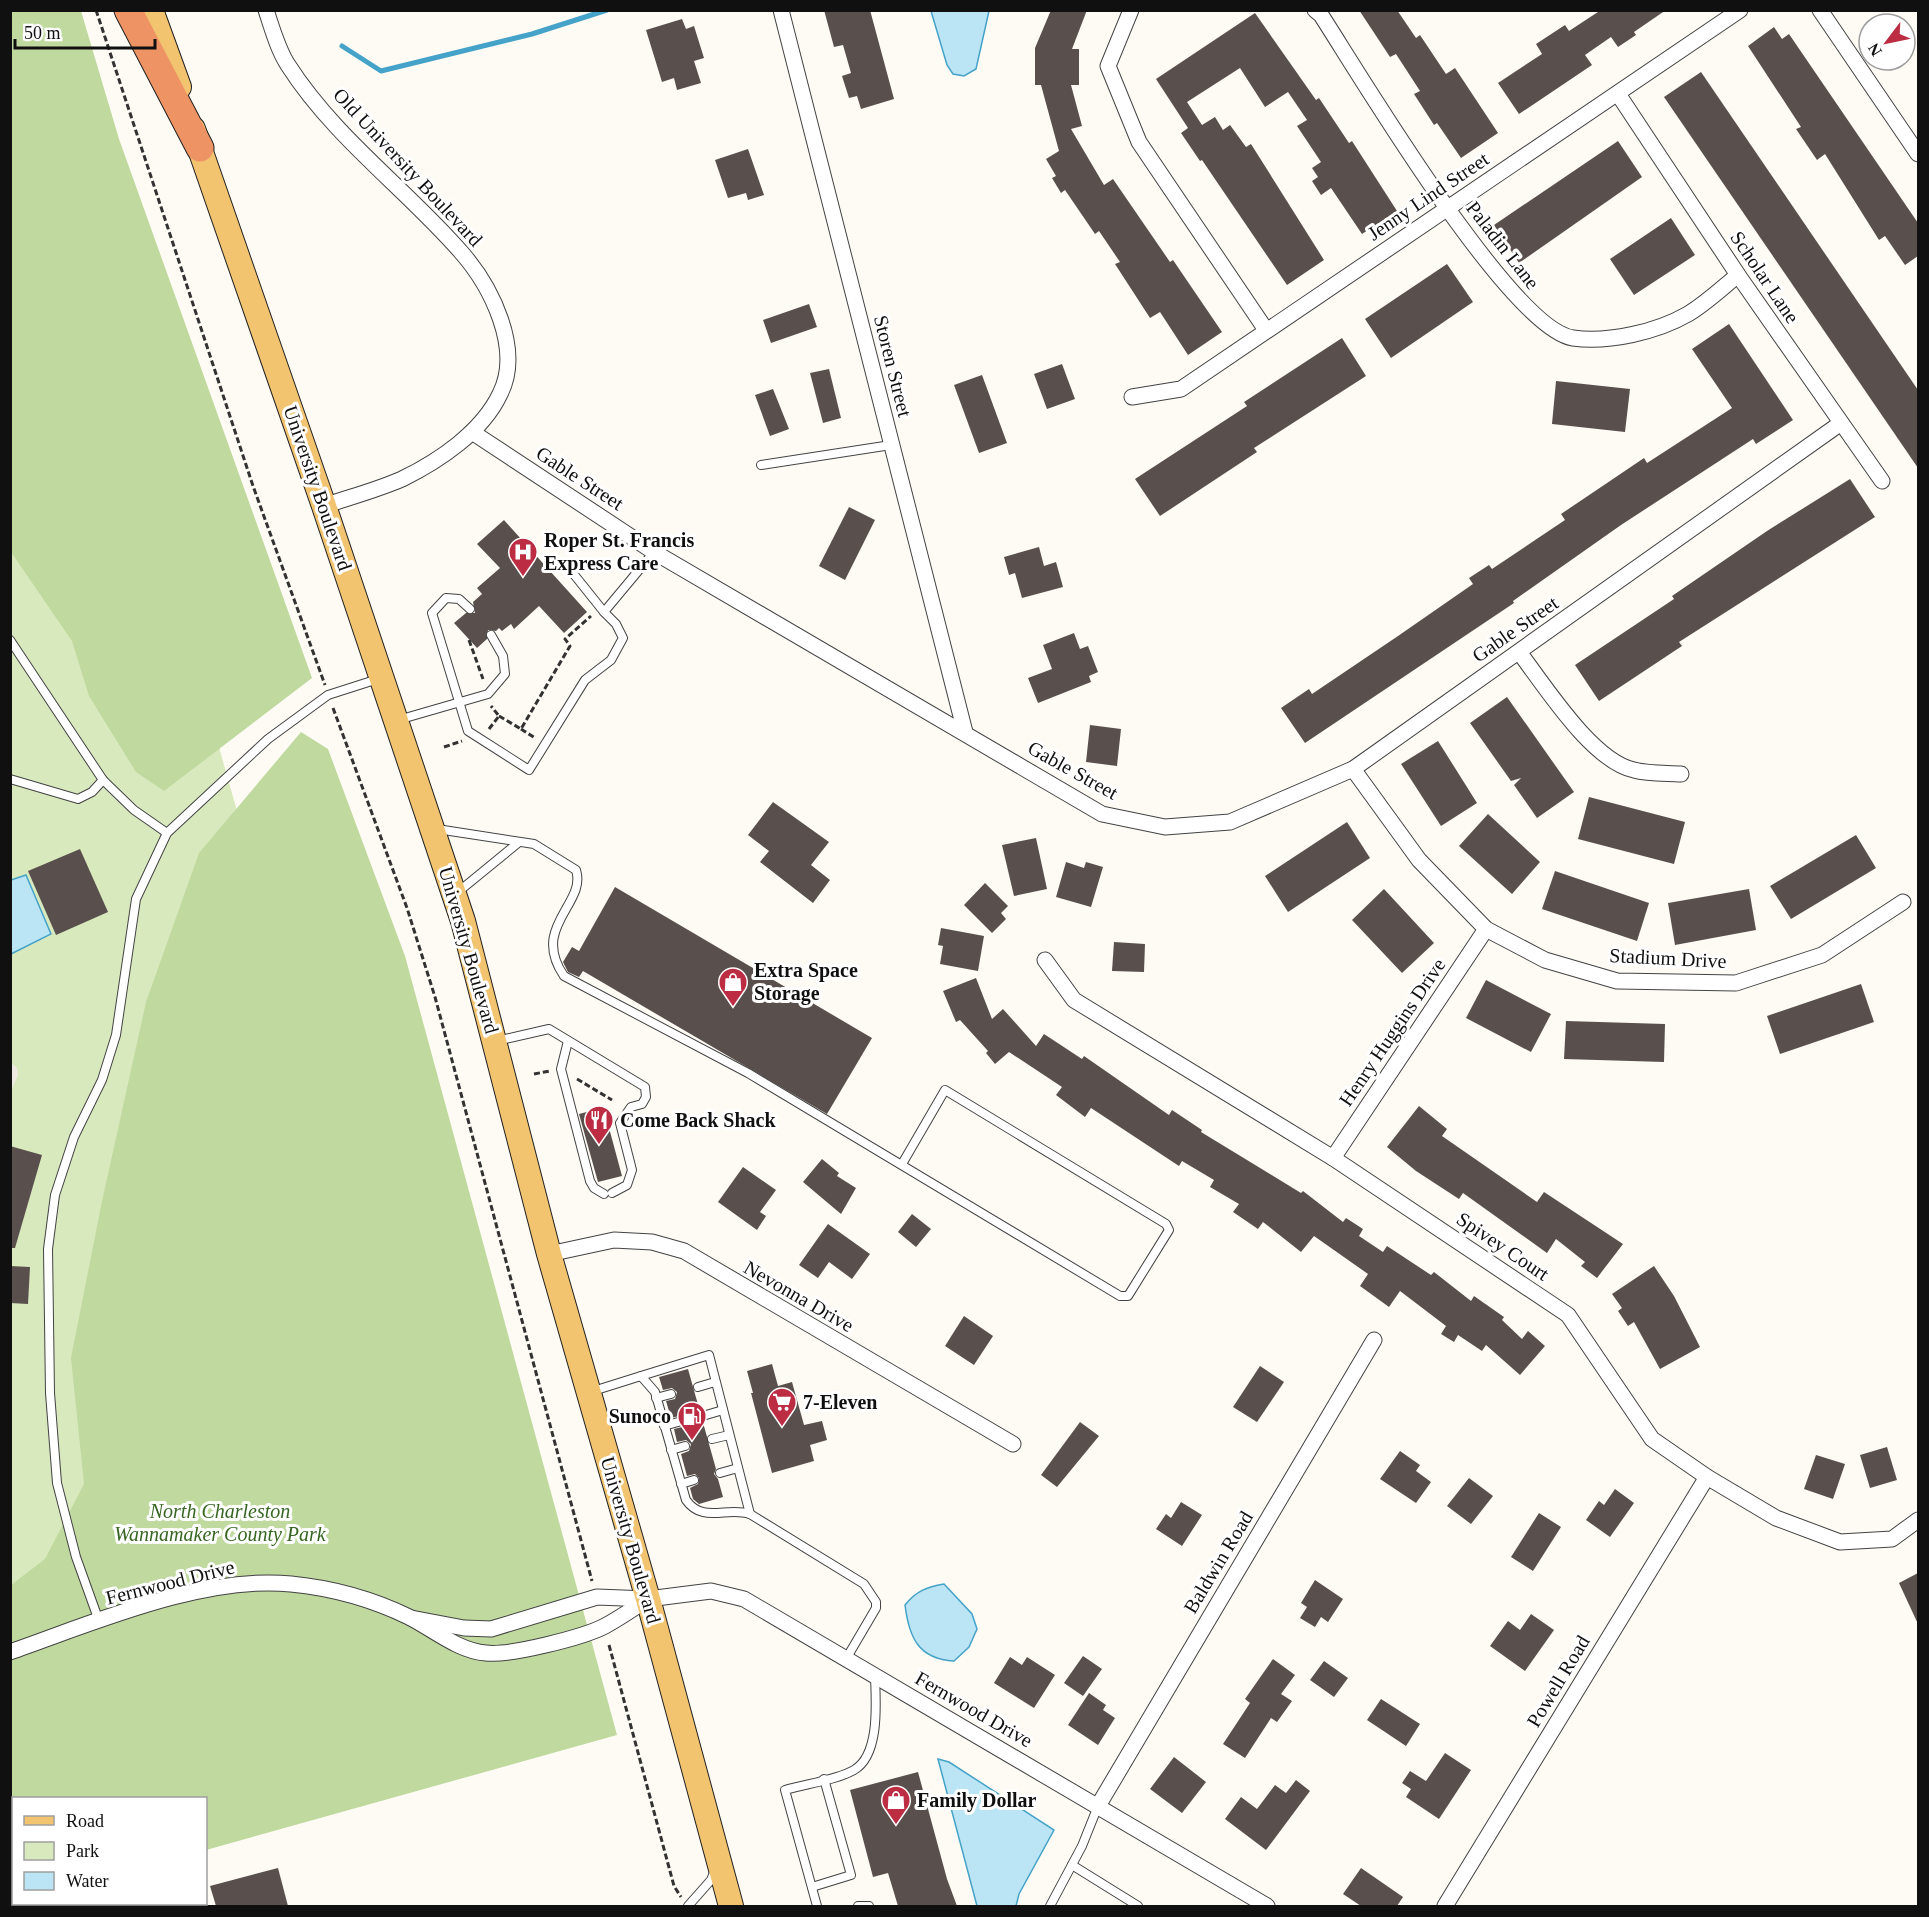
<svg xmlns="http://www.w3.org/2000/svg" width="1929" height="1917" font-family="'Times New Roman',serif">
<rect width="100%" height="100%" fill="#fefbf4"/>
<path fill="#d9e9be" d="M11,162L156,523L485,1693L11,1766Z"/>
<g fill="#bfd99e">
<path d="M10,11H81L119,139L312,678L164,791L136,772L89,696L72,641L11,552Z"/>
<path d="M301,732L328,749L405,956L617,1735L206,1850V1798H14V1903L11,1904V1585L45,1559L84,1484L71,1358L101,1206L146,1002L199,853Z"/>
</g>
<path fill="#f0ebe2" d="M11,1063L17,1068L18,1075L11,1091Z"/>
<g fill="#bbe5f4" stroke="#45a2c8" stroke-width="1.5">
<path d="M931,11H989L976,69L964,76L953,74L947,65Z"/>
<path d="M26,875L51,934L11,954V880Z"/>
<path d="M944,1584L972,1614L977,1629L969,1647L954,1661C918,1659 909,1637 905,1605C916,1591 927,1587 944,1584Z"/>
<path d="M938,1759L949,1762L1054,1830L1019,1894L1016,1906H977Z"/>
</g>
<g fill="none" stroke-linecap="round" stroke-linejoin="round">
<path stroke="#45a2c8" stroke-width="5" d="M342,46L381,71L532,34L607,10"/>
</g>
<g fill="#59504d">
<path d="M824,10H870L894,99L861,109L857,96L849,98L842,76L851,73L843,45L834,47Z"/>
<path d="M1051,10H1087L1072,49H1079V85H1071L1082,126L1071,129L1104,185L1113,179L1170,262L1173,260L1222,332L1188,355L1160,312L1150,318L1115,264L1120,262L1099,231L1095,234L1065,190L1061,193L1052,178L1056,176L1046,159L1059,151L1041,85H1035V48Z"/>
<path d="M1359,10H1397L1416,38L1420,35L1446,74L1455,68L1498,133L1461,158L1437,123L1434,125L1414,94L1420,91L1396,54L1390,57Z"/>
<path d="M1601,10H1666L1634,32L1636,35L1618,47L1611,37L1585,55L1592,65L1519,114L1498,83L1542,54L1536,44L1565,25L1569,31Z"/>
<path d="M1255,13L1316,100L1319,98L1349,143L1352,141L1397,211L1362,234L1331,188L1321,195L1312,181L1318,177L1312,168L1321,162L1297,126L1307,120L1288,92L1265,107L1240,68L1187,102L1202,125L1215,117L1223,130L1230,125L1246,147L1251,144L1324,260L1287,285L1202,160L1200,161L1181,133L1188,128L1156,79Z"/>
<path d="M682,19L686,29L694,26L704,58L694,61L701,83L677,90L674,78L662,82L646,30Z"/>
<path d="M1774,27L1782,39L1789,34L1918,223V256L1905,265L1885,236L1879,240L1825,154L1817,160L1796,129L1801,127L1748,46Z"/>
<path d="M1701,72L1918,390V468L1664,97Z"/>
<path d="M1618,141L1642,177L1519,263L1494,225Z"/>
<path d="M748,149L764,195L748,200L746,193L728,198L715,160Z"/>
<path d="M1671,218L1695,255L1634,295L1610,259Z"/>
<path d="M1447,264L1473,302L1391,358L1365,319Z"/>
<path d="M809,304L817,327L771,343L763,320Z"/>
<path d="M1729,324L1793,420L1756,444L1753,439L1621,525L1513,601L1514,603L1305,743L1281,708L1309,689L1312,694L1398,636L1473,584L1469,578L1489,565L1492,569L1565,520L1561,514L1610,481L1644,458L1647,463L1732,408L1692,349Z"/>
<path d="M1342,338L1366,376L1254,448L1257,452L1160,516L1135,479L1247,406L1244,402Z"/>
<path d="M1062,364L1075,399L1047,409L1034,374Z"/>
<path d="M829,369L841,418L823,423L810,373Z"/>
<path d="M982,375L1007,443L979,453L954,385Z"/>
<path d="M1556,381L1630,389L1625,432L1552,424Z"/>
<path d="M773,389L789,429L770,436L755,395Z"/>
<path d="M1850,479L1875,517L1679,642L1682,646L1599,701L1575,665L1674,599L1672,596L1767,531Z"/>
<path d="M849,507L875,520L845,580L819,566Z"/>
<path d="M504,520L587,612L564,633L539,606L514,629L511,624L502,631L499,628L496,631L488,630L487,639L477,648L454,623L466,613H475L473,602L482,594L477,588L500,568L477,544Z"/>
<path d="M1039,547L1044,566L1056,562L1063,587L1022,598L1015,573L1009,575L1004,557Z"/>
<path d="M1074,633L1080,649L1088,646L1098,672L1089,676L1091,682L1038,703L1028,678L1052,669L1043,645Z"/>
<path d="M1507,697L1574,792L1537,818L1514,785L1521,778L1511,781L1470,723Z"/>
<path d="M1090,725L1121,729L1117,766L1086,762Z"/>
<path d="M1438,741L1477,803L1441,826L1401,764Z"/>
<path d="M1589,797L1685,822L1674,864L1578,839Z"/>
<path d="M773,802L829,842L811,865L830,880L813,903L760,862L769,851L748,835Z"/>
<path d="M1488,814L1540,862L1512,894L1459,846Z"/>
<path d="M1347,822L1370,858L1288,912L1265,876Z"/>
<path d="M1856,835L1876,868L1791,919L1770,886Z"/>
<path d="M1036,838L1047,889L1014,896L1002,845Z"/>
<path d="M80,849L108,912L56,935L28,871Z"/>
<path d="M1066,862L1084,868L1086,862L1103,867L1091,907L1056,897Z"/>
<path d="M1555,871L1649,903L1637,941L1542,909Z"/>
<path d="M985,883L1008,906L1001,913L1006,919L992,933L964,905Z"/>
<path d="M615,887L872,1038L827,1114L583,971L579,977L568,972L563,962L572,947L579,951Z"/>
<path d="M1384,889L1434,943L1402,973L1352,920Z"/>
<path d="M1749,889L1756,930L1675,945L1668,903Z"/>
<path d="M941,928L984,936L978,971L940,964L943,946L938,945Z"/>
<path d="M1114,942L1145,944L1144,972L1112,971Z"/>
<path d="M976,978L992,1019L1003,1009L1036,1046L1044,1034L1082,1059L1084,1056L1169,1115L1172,1110L1202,1130L1201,1132L1301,1193L1303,1191L1343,1222L1346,1218L1363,1229L1359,1236L1383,1252L1387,1246L1431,1275L1434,1272L1471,1301L1474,1296L1504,1317L1502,1320L1522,1339L1528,1331L1545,1346L1520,1375L1486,1345L1482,1351L1458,1335L1454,1342L1441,1334L1446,1326L1400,1291L1389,1307L1360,1286L1368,1274L1314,1236L1301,1252L1263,1222L1258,1229L1233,1212L1239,1204L1210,1187L1214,1180L1182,1161L1179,1166L1091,1108L1085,1117L1056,1095L1062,1087L1009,1052L995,1064L986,1053L988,1051L960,1020L956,1022L943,991Z"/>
<path d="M1486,980L1551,1014L1531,1052L1466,1018Z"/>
<path d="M1861,984L1874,1022L1780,1054L1767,1016Z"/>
<path d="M1566,1021L1665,1024L1664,1062L1564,1059Z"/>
<path d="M1419,1106L1447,1129L1442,1136L1537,1202L1544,1192L1623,1244L1597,1278L1581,1266L1585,1262L1556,1239L1547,1253L1463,1193L1459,1199L1416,1171L1387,1147Z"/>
<path d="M598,1109L605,1113L622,1176L598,1182L579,1114Z"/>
<path d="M10,1146L42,1155L15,1248H10Z"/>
<path d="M822,1159L839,1173L837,1176L856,1188L841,1214L803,1182Z"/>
<path d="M743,1167L776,1190L760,1212L766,1216L757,1230L718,1202Z"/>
<path d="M912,1214L931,1229L916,1247L898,1232Z"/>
<path d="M828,1224L870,1254L852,1279L829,1262L818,1278L799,1265Z"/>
<path d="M10,1266L30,1267L28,1304L10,1303Z"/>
<path d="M1654,1266L1674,1296L1700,1347L1660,1369L1634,1322L1628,1326L1618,1311L1622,1308L1612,1294Z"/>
<path d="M964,1316L993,1336L974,1365L945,1346Z"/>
<path d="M772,1364L778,1386L792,1382L804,1425L822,1421L827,1440L810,1445L814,1461L772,1473L751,1393H753L747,1371Z"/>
<path d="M1260,1366L1284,1382L1257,1422L1233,1407Z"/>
<path d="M688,1369L716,1469L714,1474L718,1479L723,1497L699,1504L693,1499L690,1488L698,1484L699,1478L695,1474L687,1476L681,1454L689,1451L691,1444L686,1440L677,1442L674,1429L682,1427L684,1420L679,1416L671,1418L666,1401L675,1399L677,1392L672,1388L663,1390L659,1377Z"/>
<path d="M1080,1422L1099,1436L1057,1487L1041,1475Z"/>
<path d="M1887,1447L1897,1480L1870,1488L1860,1455Z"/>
<path d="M1400,1451L1420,1465L1416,1471L1431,1482L1416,1503L1380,1479Z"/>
<path d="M1816,1455L1845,1464L1833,1499L1804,1489Z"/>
<path d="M1469,1478L1493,1496L1471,1524L1447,1506Z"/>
<path d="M1615,1489L1634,1503L1610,1537L1586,1520L1599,1501L1604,1505Z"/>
<path d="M1181,1502L1202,1515L1182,1546L1156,1529L1166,1514L1171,1518Z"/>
<path d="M1539,1513L1561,1527L1533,1571L1511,1557Z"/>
<path d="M1918,1573V1624L1899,1583Z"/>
<path d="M1315,1580L1343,1599L1328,1622L1321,1617L1315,1627L1300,1618L1307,1607L1301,1603Z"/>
<path d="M1531,1614L1554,1630L1525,1671L1490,1646L1508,1621L1520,1630Z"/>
<path d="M1083,1656L1102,1669L1083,1696L1064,1683Z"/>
<path d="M1010,1657L1022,1665L1027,1657L1055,1675L1034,1708L994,1683Z"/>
<path d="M1273,1659L1295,1675L1281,1694L1292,1701L1277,1722L1271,1718L1245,1758L1223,1744L1250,1703L1245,1699Z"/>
<path d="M1324,1661L1348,1678L1334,1697L1310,1680Z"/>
<path d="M1089,1693L1106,1705L1103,1710L1115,1718L1098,1745L1068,1725Z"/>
<path d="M1381,1699L1420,1724L1406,1746L1367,1720Z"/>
<path d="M1445,1753L1471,1770L1439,1819L1406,1797L1411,1789L1402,1783L1410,1771L1426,1781Z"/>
<path d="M1174,1757L1206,1782L1182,1813L1150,1789Z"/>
<path d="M918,1772L947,1879L957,1906H898L888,1873L873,1877L850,1790Z"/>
<path d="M1296,1780L1310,1791L1266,1850L1225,1819L1241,1797L1257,1809L1275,1785L1286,1793Z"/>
<path d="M278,1868L288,1906H216L210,1886Z"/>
<path d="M1361,1868L1403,1897L1397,1906H1361L1343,1894Z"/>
</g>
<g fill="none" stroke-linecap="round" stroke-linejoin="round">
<g stroke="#434343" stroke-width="10">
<g id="lane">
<path d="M761,465L891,445"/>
<path d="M568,567L604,612"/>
<path d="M470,609L459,599L446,598L432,613L468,731L529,770L585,680L611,660L623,638L616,624L604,612L654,552"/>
<path d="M10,640L103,780L134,810L167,833"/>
<path d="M398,720L488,694L505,674L503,656L491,635"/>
<path d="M10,779L78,799L92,792L103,780"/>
<path d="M437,829L534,844L576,870C587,904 530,926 564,976L748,1073L1120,1296H1128L1169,1230L1166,1224L945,1090L902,1164"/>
<path d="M458,892L518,843"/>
<path d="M496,1041L549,1029L645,1087L646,1097L642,1104L631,1107L620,1123L632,1170L627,1185L612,1193"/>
<path d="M568,1041L561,1069L590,1181L594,1188L604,1194"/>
<path d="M641,1376L709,1355L750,1514"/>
<path d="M698,1387L715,1382"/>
<path d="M590,1392L641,1376L655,1392L686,1500C703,1524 727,1506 750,1514L864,1584L876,1602V1608L846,1659"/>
<path d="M656,1398L671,1394"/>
<path d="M706,1415L723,1410"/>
<path d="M664,1426L678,1422"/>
<path d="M712,1439L729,1435"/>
<path d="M671,1450L685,1446"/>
<path d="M720,1473L738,1468"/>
<path d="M681,1484L694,1480"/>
<path d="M99,1621L76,1557L57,1483L50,1393L48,1249L55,1195L74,1137L102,1080L116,1035L136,899L167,833L268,739L328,695L378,679"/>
<path d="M1072,1865L1138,1906"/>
<path d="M812,1887L851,1875L824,1779"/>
<path d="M688,1906L711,1880L715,1870"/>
<path d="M817,1906L785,1790C805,1784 837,1780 854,1770C880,1755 876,1703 875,1677"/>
<path d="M858,1906H869"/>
<path d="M1050,1906L1082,1846L1098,1806"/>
</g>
</g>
<g stroke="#434343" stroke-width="17">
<g id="street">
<path d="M266,10C272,28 278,50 288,65C334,137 406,189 461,252C491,286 523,349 500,394C482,432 439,461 402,479C377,490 350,497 324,506"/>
<path d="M781,10L965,732"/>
<path d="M1131,10L1108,66L1139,142L1266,330"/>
<path d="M1315,10L1321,15C1360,75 1511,329 1573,338C1608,343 1657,332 1688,314C1705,304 1722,288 1738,275"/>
<path d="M1820,10L1918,154"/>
<path d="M1618,94L1738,275L1882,481"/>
<path d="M1132,397L1181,389L1740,10"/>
<path d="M472,432L654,552L1102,814L1165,827L1230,822L1353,769L1841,423"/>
<path d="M1519,652C1545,686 1592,761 1634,770C1649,774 1666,773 1681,774"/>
<path d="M1353,769L1419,860L1486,929L1545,960L1617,981L1736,983L1822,955L1903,902"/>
<path d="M1045,960L1074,1000L1333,1158L1568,1315L1652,1439L1707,1477L1776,1518L1840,1542L1892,1539L1918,1520"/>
<path d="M1333,1158L1486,929"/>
<path d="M549,1254L614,1240L652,1242L684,1251L1013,1444"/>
<path d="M411,1618L464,1628L491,1629L597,1597L648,1599L711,1591L744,1599L1267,1906"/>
<path d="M10,1652C93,1623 203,1575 291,1584C332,1588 372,1599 409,1617C433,1629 458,1651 486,1653C510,1656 584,1637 605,1626C620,1618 634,1608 648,1599"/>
<path d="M1098,1806L1374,1340"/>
<path d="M1445,1906L1707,1477"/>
</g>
</g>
<g stroke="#212121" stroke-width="26">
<g id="primary">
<path d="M151,10L179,87"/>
<path d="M193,129L324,506L463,921L549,1254L648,1599L731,1906"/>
</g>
</g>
<g stroke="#212121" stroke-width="29">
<path id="highway" d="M128,10L200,148"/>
</g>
<g stroke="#323232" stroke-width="3" stroke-dasharray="6 3" stroke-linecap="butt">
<path d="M96,10L253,486L325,685"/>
<path d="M469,640L483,679"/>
<path d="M333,708L407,908L435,997L592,1581"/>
<path d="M499,716L521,729L570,646L565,639L591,616"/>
<path d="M489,729L499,716L491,706"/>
<path d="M521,729L535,738"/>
<path d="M444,747L462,741"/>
<path d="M534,1074L550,1071"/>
<path d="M577,1079L612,1100"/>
<path d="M609,1645L674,1886L681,1897"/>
</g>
<use href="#lane" stroke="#fff" stroke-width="8"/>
<use href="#street" stroke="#fff" stroke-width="15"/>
<use href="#primary" stroke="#f2c470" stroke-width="24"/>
<use href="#highway" stroke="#ee9363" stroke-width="27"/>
</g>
<defs>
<g id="hospital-pin" transform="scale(1.5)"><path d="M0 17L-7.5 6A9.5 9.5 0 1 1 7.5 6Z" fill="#bc2d44" stroke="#fff"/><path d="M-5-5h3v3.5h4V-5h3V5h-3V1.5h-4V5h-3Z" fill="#fff"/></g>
<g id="shop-pin" transform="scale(1.5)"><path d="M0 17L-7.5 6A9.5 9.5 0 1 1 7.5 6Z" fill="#bc2d44" stroke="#fff"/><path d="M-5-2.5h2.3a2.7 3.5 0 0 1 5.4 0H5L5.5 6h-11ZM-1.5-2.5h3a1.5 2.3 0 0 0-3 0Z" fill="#fff"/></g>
<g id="restaurant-pin" transform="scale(1.5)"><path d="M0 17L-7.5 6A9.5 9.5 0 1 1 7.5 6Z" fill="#bc2d44" stroke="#fff"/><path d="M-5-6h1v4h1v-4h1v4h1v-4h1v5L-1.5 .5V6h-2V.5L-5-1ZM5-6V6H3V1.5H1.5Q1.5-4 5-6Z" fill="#fff"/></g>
<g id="supermarket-pin" transform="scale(1.5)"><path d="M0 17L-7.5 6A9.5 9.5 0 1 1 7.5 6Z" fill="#bc2d44" stroke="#fff"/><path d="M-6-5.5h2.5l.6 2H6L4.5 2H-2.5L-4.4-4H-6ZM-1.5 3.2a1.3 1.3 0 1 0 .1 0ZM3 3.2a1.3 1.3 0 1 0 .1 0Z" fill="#fff"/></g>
<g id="fuel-pin" transform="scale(1.5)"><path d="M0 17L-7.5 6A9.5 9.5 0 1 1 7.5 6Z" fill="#bc2d44" stroke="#fff"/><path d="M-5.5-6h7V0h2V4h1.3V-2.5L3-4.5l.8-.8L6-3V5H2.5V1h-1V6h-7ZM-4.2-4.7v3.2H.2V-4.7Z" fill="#fff"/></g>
</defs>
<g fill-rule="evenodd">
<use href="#hospital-pin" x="523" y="552"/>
<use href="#shop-pin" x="733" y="982"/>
<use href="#restaurant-pin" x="599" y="1120"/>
<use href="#supermarket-pin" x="782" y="1402"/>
<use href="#fuel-pin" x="692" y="1416"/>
<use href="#shop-pin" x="896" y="1800"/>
</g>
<g text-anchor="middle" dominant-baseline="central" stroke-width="6" stroke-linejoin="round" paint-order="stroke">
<g font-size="20" fill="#101010" stroke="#fff">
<text transform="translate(408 167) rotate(47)">Old University Boulevard</text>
<text transform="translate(1428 196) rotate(-34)">Jenny Lind Street</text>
<text transform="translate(1503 245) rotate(52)">Paladin Lane</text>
<text transform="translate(1765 277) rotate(56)">Scholar Lane</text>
<text transform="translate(893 366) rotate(76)">Storen Street</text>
<text transform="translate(580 478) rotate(33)">Gable Street</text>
<text transform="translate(318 488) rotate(71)">University Boulevard</text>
<text transform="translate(1515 629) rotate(-35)">Gable Street</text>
<text transform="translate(1073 770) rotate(29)">Gable Street</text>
<text transform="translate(469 950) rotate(74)">University Boulevard</text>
<text transform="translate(1668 958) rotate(3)">Stadium Drive</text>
<text transform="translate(1392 1032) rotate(-56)">Henry Huggins Drive</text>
<text transform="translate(1503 1246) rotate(34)">Spivey Court</text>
<text transform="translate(799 1296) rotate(30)">Nevonna Drive</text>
<text transform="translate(631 1540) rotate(74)">University Boulevard</text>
<text transform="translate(1218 1562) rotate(-59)">Baldwin Road</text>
<text transform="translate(170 1582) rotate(-14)">Fernwood Drive</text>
<text transform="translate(1558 1681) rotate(-59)">Powell Road</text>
<text transform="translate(974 1709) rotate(30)">Fernwood Drive</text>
</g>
<g font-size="20" font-weight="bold" fill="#101010" stroke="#fff" text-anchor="start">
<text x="544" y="540">Roper St. Francis<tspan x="544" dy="23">Express Care</tspan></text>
<text x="754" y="970">Extra Space<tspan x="754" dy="23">Storage</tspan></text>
<text x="620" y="1120">Come Back Shack</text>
<text x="803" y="1402">7-Eleven</text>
<text x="671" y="1416" text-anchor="end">Sunoco</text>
<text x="917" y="1800">Family Dollar</text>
</g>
<g font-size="20" font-style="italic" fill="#386622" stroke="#fff">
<text x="220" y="1511">North Charleston<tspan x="220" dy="23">Wannamaker County Park</tspan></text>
</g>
</g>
<rect width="1929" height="1917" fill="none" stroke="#101010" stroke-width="24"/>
<rect x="12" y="1797" width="195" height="108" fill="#ffffff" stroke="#9f9f9f" stroke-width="1.5"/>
<rect x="24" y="1816" width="30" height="9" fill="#f2c470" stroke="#9f9f9f" stroke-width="1.5"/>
<text x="66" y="1827" font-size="18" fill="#101010">Road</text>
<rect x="24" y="1842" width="30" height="18" fill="#d9e9be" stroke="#9f9f9f" stroke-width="1.5"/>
<text x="66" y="1857" font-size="18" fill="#101010">Park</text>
<rect x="24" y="1872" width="30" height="18" fill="#bbe5f4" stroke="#9f9f9f" stroke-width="1.5"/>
<text x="66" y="1887" font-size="18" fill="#101010">Water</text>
<g transform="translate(1887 42) rotate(238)"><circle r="28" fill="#ffffff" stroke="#9f9f9f" stroke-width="1.5"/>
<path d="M0-4.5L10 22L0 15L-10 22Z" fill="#bc2d44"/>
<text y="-9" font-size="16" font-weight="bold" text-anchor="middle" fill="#101010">N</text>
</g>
<path d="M15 39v9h140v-9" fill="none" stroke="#101010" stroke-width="3"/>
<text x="24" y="39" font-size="18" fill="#101010" stroke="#ffffff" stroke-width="4.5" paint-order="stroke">50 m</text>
</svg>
